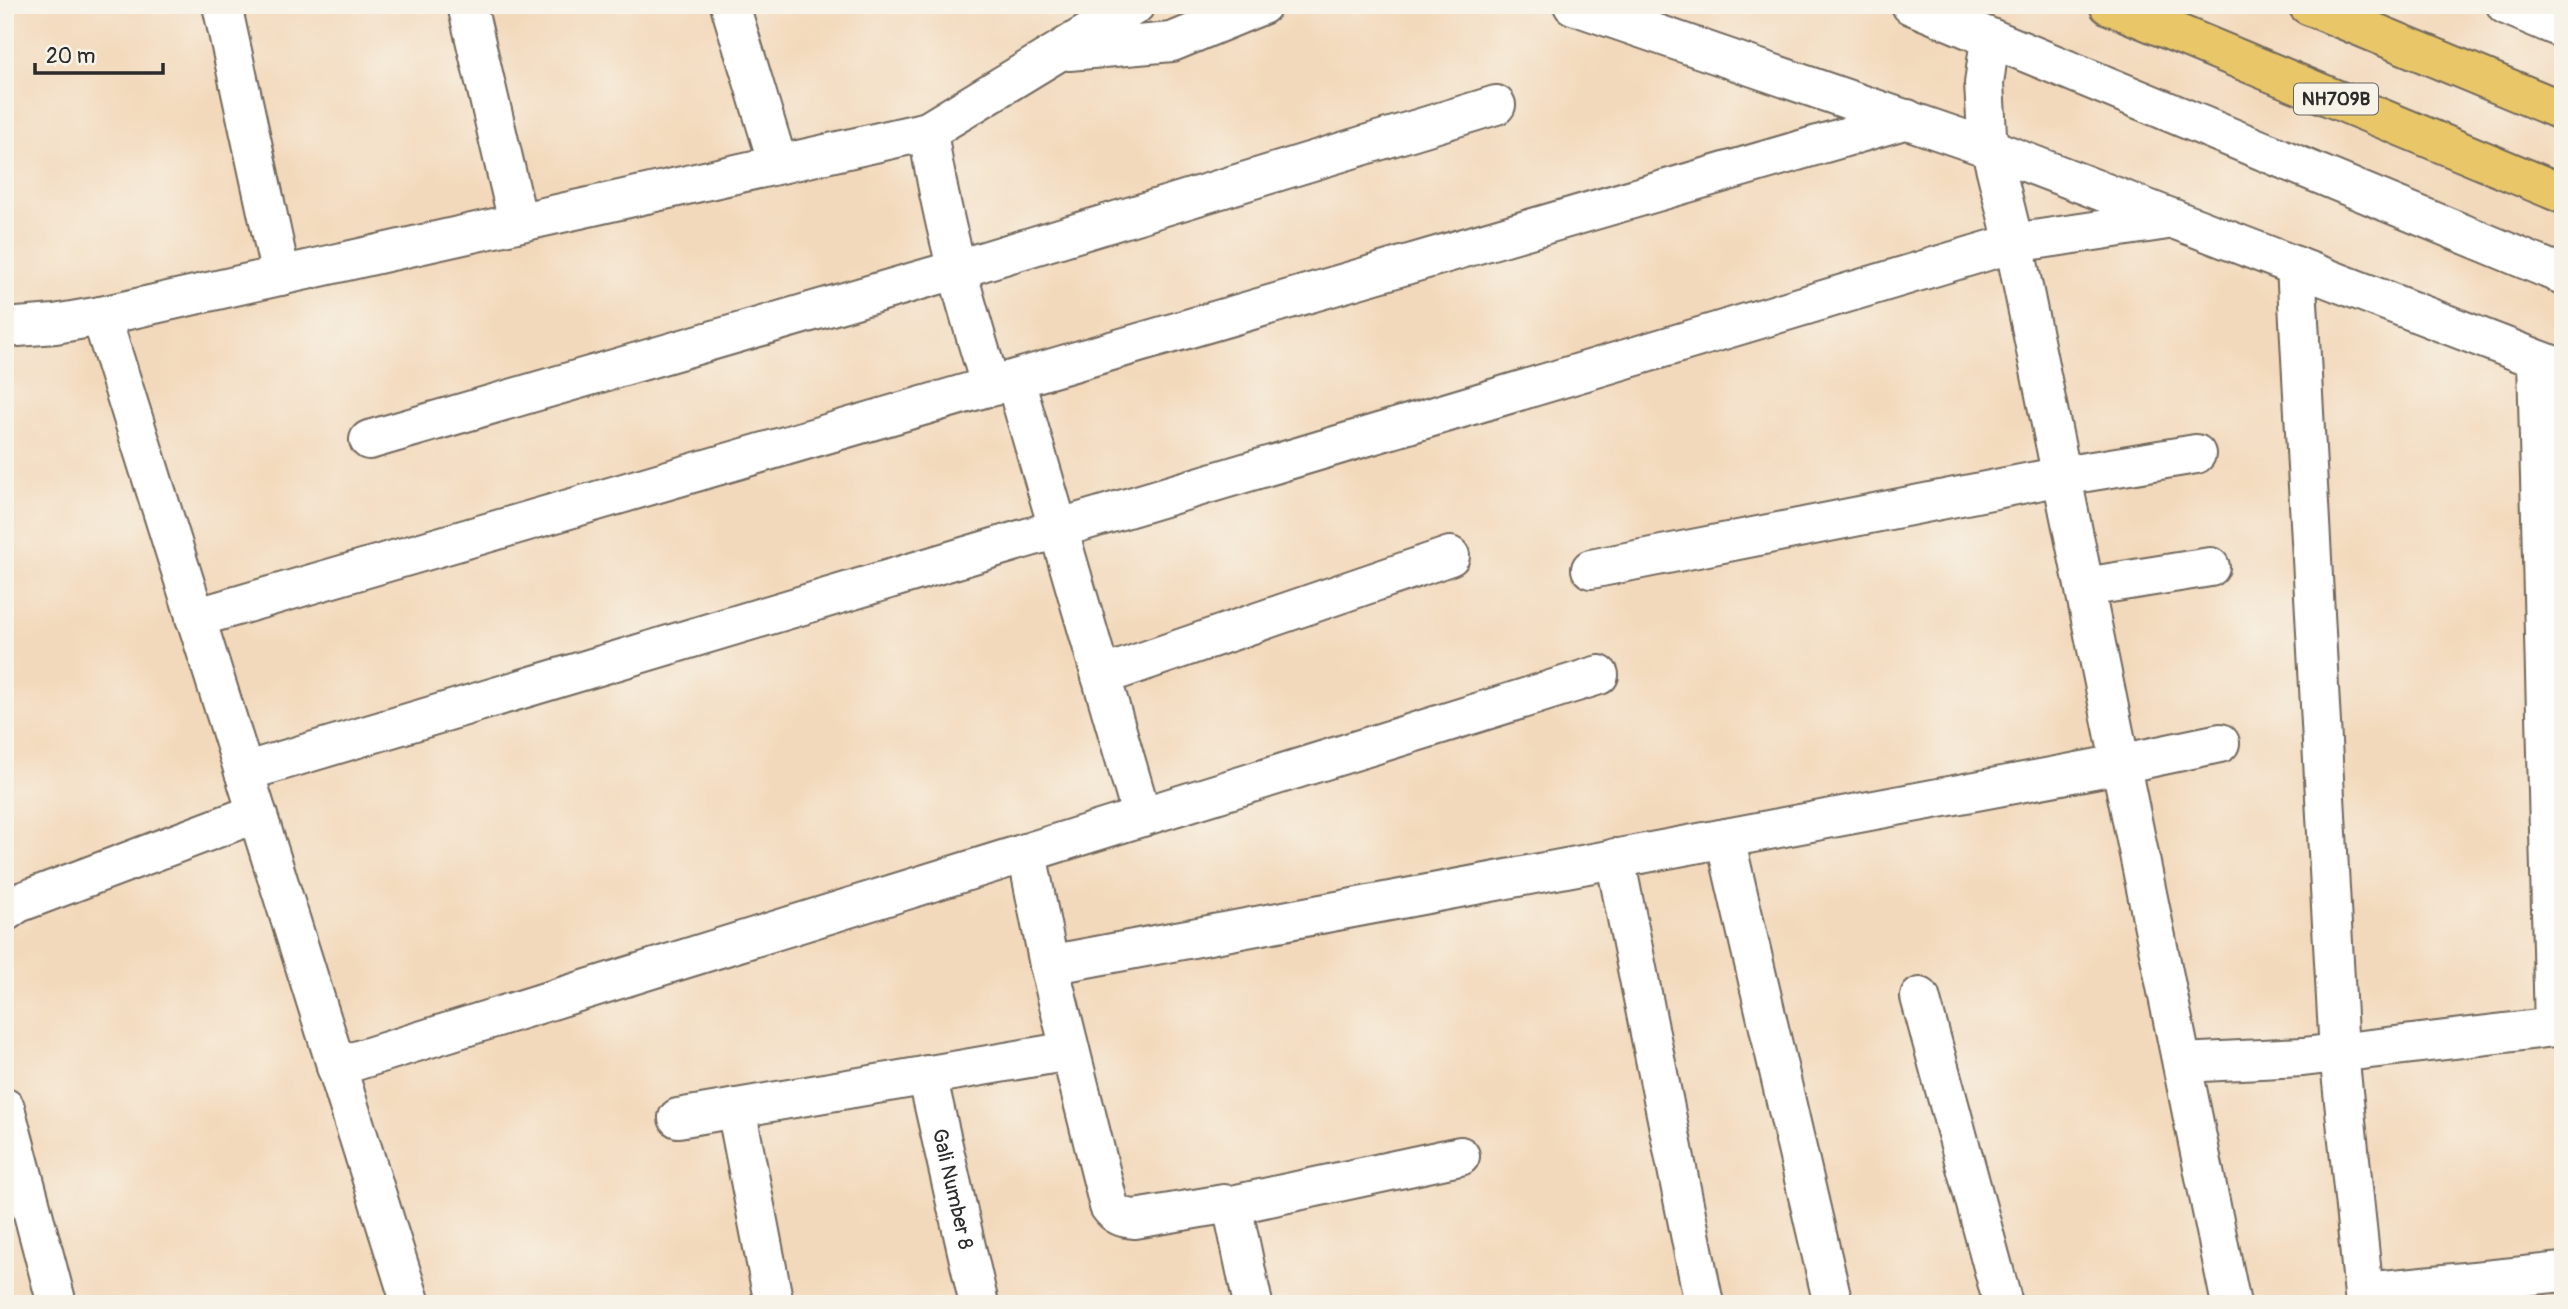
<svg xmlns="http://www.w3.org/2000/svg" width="2568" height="1309" font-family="Pangolin,sans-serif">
<rect width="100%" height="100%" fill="#f7f3e8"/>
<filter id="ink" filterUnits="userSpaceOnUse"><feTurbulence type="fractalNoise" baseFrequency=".0143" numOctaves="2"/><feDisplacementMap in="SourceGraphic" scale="14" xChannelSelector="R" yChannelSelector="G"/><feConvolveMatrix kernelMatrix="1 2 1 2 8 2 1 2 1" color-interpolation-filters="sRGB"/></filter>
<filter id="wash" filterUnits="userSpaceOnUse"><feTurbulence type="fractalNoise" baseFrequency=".00686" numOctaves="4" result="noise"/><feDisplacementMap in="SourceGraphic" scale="28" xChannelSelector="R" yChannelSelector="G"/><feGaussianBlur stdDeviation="1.57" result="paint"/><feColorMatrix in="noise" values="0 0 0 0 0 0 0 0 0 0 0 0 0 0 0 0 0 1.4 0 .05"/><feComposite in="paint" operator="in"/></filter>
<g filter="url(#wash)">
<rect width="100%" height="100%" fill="#f3d9bb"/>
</g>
<g filter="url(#ink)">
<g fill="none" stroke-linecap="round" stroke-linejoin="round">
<g stroke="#71685d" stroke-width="42">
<g id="minor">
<path d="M222,5L281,276"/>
<path d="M467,5L518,222"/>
<path d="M730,5L778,164"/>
<path d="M1573,5L1989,148L2563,369"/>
<path d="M1911,5L2563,275"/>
<path d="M2506,5L2563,29"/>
<path d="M1990,38L1984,84L1987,134L2014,243L2231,1304"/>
<path d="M1069,51L1172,42L1262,5"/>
<path d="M928,131C941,220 965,302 991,387"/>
<path d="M2296,266L2339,1053L2365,1304"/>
<path d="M101,316L411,1304"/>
<path d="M5,328L55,324L101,316L928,131L1135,5"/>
<path d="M2537,360L2554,1027"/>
<path d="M1015,380L1142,817"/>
<path d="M369,440L955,270L1496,105"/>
<path d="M1591,569L2062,476L2196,454"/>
<path d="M2085,587L2210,567"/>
<path d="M195,618L1907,119"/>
<path d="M1101,676L1450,556"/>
<path d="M244,772L2014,243L2174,219"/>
<path d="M1725,838L1833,1304"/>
<path d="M1027,853L1049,965L1109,1206C1116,1216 1123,1218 1135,1219L1224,1204L1232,1205L1253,1304"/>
<path d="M1615,858L1704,1304"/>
<path d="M5,912L18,903L257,813"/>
<path d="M1049,965L2120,764L2220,743"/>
<path d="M1920,997L2003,1304"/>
<path d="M2182,1063L2303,1057L2563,1026"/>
<path d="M336,1067L1599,675"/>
<path id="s1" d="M927,1075L979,1304"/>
<path d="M5,1108L57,1304"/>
<path d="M736,1108L774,1304"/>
<path d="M678,1118L1070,1051"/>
<path d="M1232,1205L1460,1156"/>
<path d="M2364,1292L2563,1272"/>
</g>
</g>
<g stroke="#71685d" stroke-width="42">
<g id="highway">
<path d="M2109,5L2563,194"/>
<path d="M2308,5L2563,111"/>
</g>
</g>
<use href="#minor" stroke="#fff" stroke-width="38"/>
<use href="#highway" stroke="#e9c769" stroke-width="38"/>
</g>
</g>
<g text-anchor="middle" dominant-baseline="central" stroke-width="5" stroke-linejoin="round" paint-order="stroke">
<rect fill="#f7f3e8" stroke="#686764" stroke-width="2" x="2294" y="83.5" width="84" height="31" rx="5"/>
<g font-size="19" font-weight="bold" fill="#2b2b2b">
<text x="2336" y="99">NH709B</text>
</g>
<g font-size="21" fill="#2b2b2b" stroke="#f7f3e8">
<text stroke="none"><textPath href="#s1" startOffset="117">Gali Number 8</textPath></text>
</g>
</g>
<rect width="2568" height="1309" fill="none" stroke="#f7f3e8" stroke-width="28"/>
<path d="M35 63v10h128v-10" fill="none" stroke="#2b2b2b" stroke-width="3.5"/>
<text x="46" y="63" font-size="21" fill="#2b2b2b" stroke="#f7f3e8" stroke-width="5" paint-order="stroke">20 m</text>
</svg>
